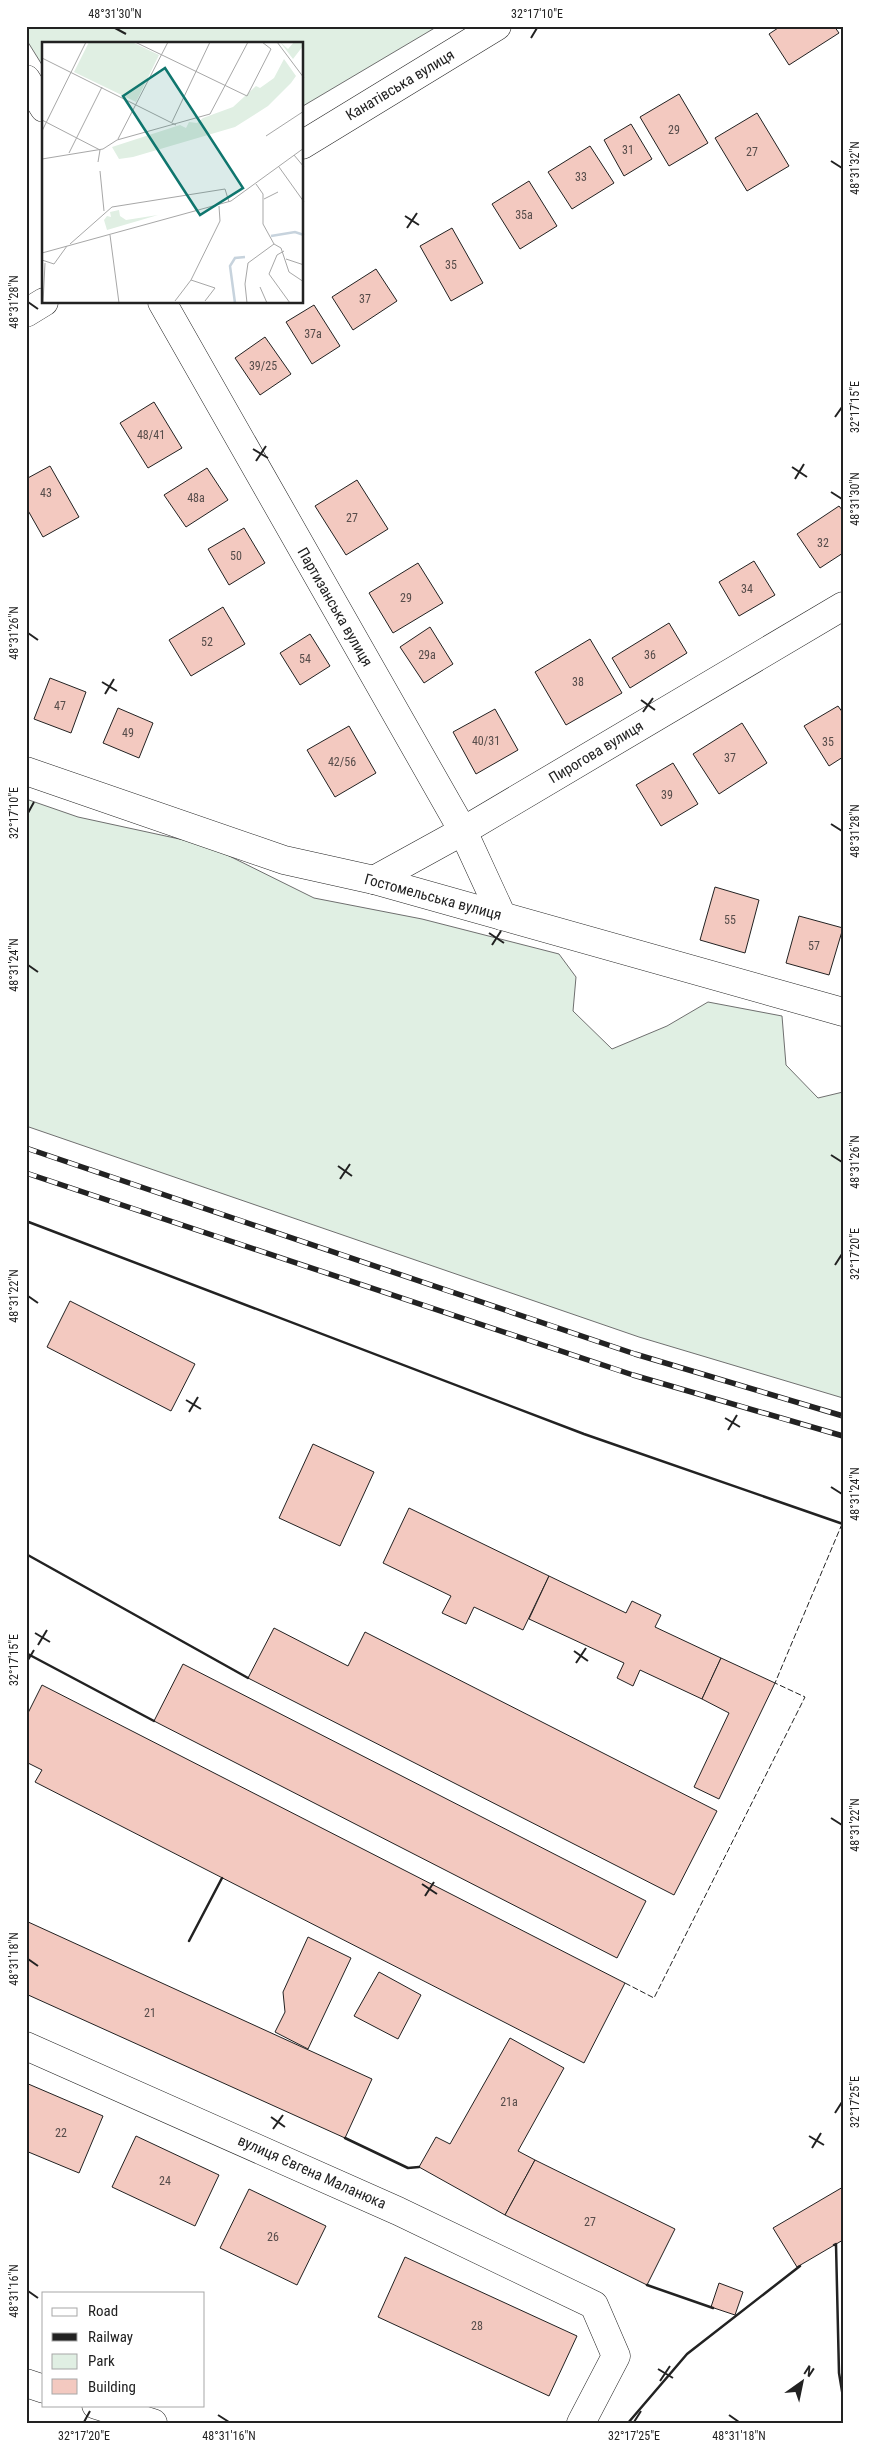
<svg xmlns="http://www.w3.org/2000/svg" width="869" height="2449" font-family="'Roboto Condensed',sans-serif">
<rect width="100%" height="100%" fill="#fff"/>
<g fill="#e0efe3" stroke="#6f6f6f">
<path d="M26,26H438L303,106L302,44H44V68L26,39Z"/>
<path d="M26,799L78,817L207,845L314,898L422,919L559,954L576,977L573,1011L612,1049L667,1026L708,1002L782,1016L786,1065L818,1098L843,1092V1398L639,1337L26,1126Z"/>
</g>
<g fill="#f3c9c0" stroke="#222">
<path d="M781,26H834L839,33L789,65L769,34Z"/>
<path d="M679,94L708,143L669,166L640,117Z"/>
<path d="M757,113L789,166L747,191L715,138Z"/>
<path d="M631,124L652,159L624,176L604,140Z"/>
<path d="M590,146L614,183L572,209L548,172Z"/>
<path d="M529,181L557,226L520,249L492,204Z"/>
<path d="M452,228L483,283L451,301L420,246Z"/>
<path d="M376,269L397,301L353,330L332,297Z"/>
<path d="M314,305L340,346L312,364L286,322Z"/>
<path d="M265,337L291,374L260,395L235,358Z"/>
<path d="M154,402L182,448L148,468L120,423Z"/>
<path d="M50,466L79,517L43,537L26,507V479Z"/>
<path d="M207,468L228,500L186,527L164,495Z"/>
<path d="M357,480L388,529L346,555L315,506Z"/>
<path d="M839,506L843,511V553L820,568L797,534Z"/>
<path d="M244,528L265,563L229,585L208,549Z"/>
<path d="M754,561L775,595L739,616L719,582Z"/>
<path d="M418,563L443,603L393,633L369,593Z"/>
<path d="M223,607L245,644L191,676L169,640Z"/>
<path d="M669,623L687,653L630,688L612,658Z"/>
<path d="M430,627L453,664L424,683L400,647Z"/>
<path d="M310,634L330,666L300,685L280,653Z"/>
<path d="M590,639L622,693L566,725L535,672Z"/>
<path d="M50,678L86,692L71,733L34,719Z"/>
<path d="M838,706L843,713V757L829,766L804,726Z"/>
<path d="M118,708L153,723L139,758L103,743Z"/>
<path d="M495,709L518,750L476,774L453,732Z"/>
<path d="M742,723L767,763L719,794L693,754Z"/>
<path d="M349,726L376,773L335,797L307,750Z"/>
<path d="M673,763L698,804L661,826L636,785Z"/>
<path d="M715,887L759,900L745,953L700,940Z"/>
<path d="M799,916L843,928L829,975L786,963Z"/>
<path d="M70,1301L195,1364L171,1411L47,1347Z"/>
<path d="M313,1444L374,1472L340,1546L279,1518Z"/>
<path d="M409,1508L549,1576L523,1630L474,1607L466,1624L442,1613L451,1596L383,1563Z"/>
<path d="M549,1576L626,1613L632,1601L661,1615L655,1627L721,1658L702,1699L640,1670L633,1686L617,1678L624,1663L529,1619Z"/>
<path d="M274,1628L348,1666L365,1632L717,1811L674,1895L248,1678Z"/>
<path d="M721,1658L775,1683L719,1799L694,1787L729,1713L702,1699Z"/>
<path d="M183,1664L646,1901L617,1958L154,1721Z"/>
<path d="M42,1685L625,1983L584,2063L35,1782L42,1770L26,1762V1717Z"/>
<path d="M26,1921L372,2079L345,2138L26,1994Z"/>
<path d="M308,1937L351,1958L308,2049L275,2032L285,2012L283,1992Z"/>
<path d="M379,1972L421,1995L398,2039L354,2016Z"/>
<path d="M510,2038L564,2068L518,2151L535,2160L505,2215L419,2167L436,2137L450,2144Z"/>
<path d="M26,2083L103,2116L79,2173L26,2151Z"/>
<path d="M136,2136L219,2175L195,2226L112,2187Z"/>
<path d="M535,2160L675,2229L647,2285L505,2215Z"/>
<path d="M843,2187V2240L797,2267L773,2228Z"/>
<path d="M249,2189L326,2226L297,2285L220,2248Z"/>
<path d="M405,2257L577,2336L549,2396L378,2317Z"/>
<path d="M719,2283L743,2292L735,2315L711,2307Z"/>
</g>
<g fill="none" stroke-linecap="round" stroke-linejoin="round">
<g stroke="#222" stroke-width="29">
<g id="minor">
<path d="M26,79L44,108"/>
<path d="M162,302L463,831L502,916"/>
<path d="M26,771L284,860L374,880L843,1012"/>
<path d="M374,880L463,831L843,606"/>
<path d="M26,2046L398,2211L594,2305L616,2356L581,2423"/>
</g>
</g>
<g stroke="#222" stroke-width="29">
<g id="tertiary">
<path d="M302,145L497,26"/>
<path d="M26,313L44,302"/>
</g>
</g>
<g stroke="#222" stroke-width="29">
<g id="primary">
<path d="M26,2383L44,2389"/>
<path d="M96,2405L153,2423"/>
</g>
</g>
<use href="#minor" stroke="#fff" stroke-width="28"/>
<use href="#tertiary" stroke="#fff" stroke-width="28"/>
<use href="#primary" stroke="#fff" stroke-width="28"/>
<g stroke="#222" stroke-width="5.5">
<g id="rail">
<path d="M26,1148L635,1354L843,1416"/>
<path d="M26,1173L633,1375L843,1436"/>
</g>
</g>
<use href="#rail" stroke="#fff" stroke-width="4" stroke-dasharray="11" stroke-linecap="butt"/>
<path stroke="#222" stroke-width="1" stroke-dasharray="6 2.5" stroke-linecap="butt" d="M625,1983L654,1998L805,1697L775,1683L842,1524"/>
<g stroke="#222" stroke-width="2.5">
<path d="M26,1221L584,1434L843,1524"/>
<path d="M26,1554L248,1678"/>
<path d="M26,1653L154,1721"/>
<path d="M189,1941L222,1878"/>
<path d="M345,2138L408,2168L419,2167"/>
<path d="M834,2245L836,2244L839,2373L843,2397"/>
<path d="M647,2285L713,2308"/>
<path d="M628,2423L687,2354L800,2266"/>
</g>
</g>
<path fill="none" stroke="#222" stroke-width="2" d="M115,28L126,34M531,38L537,28M831,161L842,168M405,216L419,225M407,228L417,213M28,302L38,309M835,417L842,407M253,449L268,458M256,461L266,446M792,467L807,477M795,479L804,464M831,492L842,499M28,633L38,640M102,682L117,691M105,694L114,679M641,700L655,710M643,712L653,698M28,813L34,802M831,824L842,831M489,933L504,943M492,945L501,931M28,965L38,972M831,1155L842,1162M338,1166L352,1176M340,1179L350,1164M835,1265L842,1254M28,1296L38,1303M186,1400L201,1409M189,1412L198,1397M725,1418L740,1427M728,1430L737,1415M831,1487L842,1494M35,1633L50,1642M38,1645L47,1630M574,1651L588,1661M28,1660L34,1650M576,1663L586,1648M831,1818L842,1825M422,1884L437,1894M425,1896L434,1882M28,1959L38,1966M835,2113L842,2102M271,2117L285,2127M273,2129L283,2115M809,2136L824,2145M812,2148L821,2133M28,2291L38,2298M658,2369L673,2378M660,2381L670,2366M218,2415L229,2422M729,2415L739,2422M84,2422L90,2411M634,2422L641,2411"/>
<g text-anchor="middle" dominant-baseline="central" stroke-width="4" stroke-linejoin="round" paint-order="stroke">
<g font-size="12" fill="#564c4a">
<text x="674" y="130">29</text>
<text x="628" y="150">31</text>
<text x="752" y="152">27</text>
<text x="581" y="177">33</text>
<text x="524" y="215">35а</text>
<text x="451" y="265">35</text>
<text x="365" y="299">37</text>
<text x="313" y="334">37а</text>
<text x="263" y="366">39/25</text>
<text x="151" y="435">48/41</text>
<text x="46" y="493">43</text>
<text x="196" y="498">48а</text>
<text x="352" y="518">27</text>
<text x="823" y="543">32</text>
<text x="236" y="556">50</text>
<text x="747" y="589">34</text>
<text x="406" y="598">29</text>
<text x="207" y="642">52</text>
<text x="427" y="655">29а</text>
<text x="650" y="655">36</text>
<text x="305" y="659">54</text>
<text x="578" y="682">38</text>
<text x="60" y="706">47</text>
<text x="128" y="733">49</text>
<text x="486" y="741">40/31</text>
<text x="828" y="742">35</text>
<text x="730" y="758">37</text>
<text x="342" y="762">42/56</text>
<text x="667" y="795">39</text>
<text x="730" y="920">55</text>
<text x="814" y="946">57</text>
<text x="150" y="2013">21</text>
<text x="509" y="2102">21а</text>
<text x="61" y="2133">22</text>
<text x="165" y="2181">24</text>
<text x="590" y="2222">27</text>
<text x="273" y="2237">26</text>
<text x="477" y="2326">28</text>
</g>
<g font-size="15" fill="#222" stroke="#fff">
<text transform="translate(400 85) rotate(-31)">Канатівська вулиця</text>
<text transform="translate(335 607) rotate(60)">Партизанська вулиця</text>
<text transform="translate(596 752) rotate(-31)">Пирогова вулиця</text>
<text transform="translate(433 897) rotate(15)">Гостомельська вулиця</text>
<text transform="translate(312 2172) rotate(24)">вулиця Євгена Маланюка</text>
</g>
</g>
<g transform="translate(42 42)">
<rect width="261" height="261" fill="#fff"/>
<path d="M47,0H90L117,13L94,60L32,30ZM238,0L246,7L252,0H261V4L251,17ZM242,17L254,34L249,41L226,64L193,85L91,115L77,117L70,105L138,83L144,86L147,80L155,81L161,76L191,65L214,44L218,46L232,36ZM77,168L78,174L84,178L116,173L65,188L62,178L65,174L69,175L68,170Z" fill="#e0efe3"/>
<path fill="none" stroke="#c7d3dd" stroke-width="2.5" d="M229,194L253,190L262,193M193,261L188,224L193,216L203,215"/>
<path fill="none" stroke="#a7a7a7" stroke-width="1" d="M93,0L205,54L229,7L220,0M235,0L262,36M0,16L134,83M0,78L58,108L56,120M130,80L168,0M0,89L44,0M224,94L262,69M76,97L126,0M27,111L60,45M252,113L262,125M0,117L61,107L75,98L168,72L206,0M237,125L262,160M58,129L62,169M214,142L221,152V182L232,202L239,206L247,230L262,240M222,157L236,150M68,193L77,261M28,202L70,165L183,147L187,160M242,209L235,213L227,232L248,261M0,211L189,159L262,106M244,217L262,223M0,218L12,222L25,204M149,238L173,246L163,259M218,245L225,261M133,259L149,238L178,179L177,164M1,261L3,221M205,261L203,242L206,221L232,202"/>
<path fill="#0f766e" fill-opacity="0.15" stroke="#0f766e" stroke-width="2.5" d="M123,26L201,146L158,173L81,54Z"/>
<rect width="261" height="261" fill="none" stroke="#222" stroke-width="2.5"/>
</g>
<rect width="869" height="2449" fill="none" stroke="#ffffff" stroke-width="55"/>
<rect x="42" y="2292" width="162" height="115" fill="#ffffff" stroke="#a7a7a7"/>
<rect x="52" y="2308" width="25" height="8" fill="#ffffff" stroke="#a7a7a7"/>
<text x="88" y="2316" font-size="15" fill="#222222">Road</text>
<rect x="52" y="2333" width="25" height="8" fill="#222222" stroke="#a7a7a7"/>
<text x="88" y="2342" font-size="15" fill="#222222">Railway</text>
<rect x="52" y="2354" width="25" height="15" fill="#e0efe3" stroke="#a7a7a7"/>
<text x="88" y="2366" font-size="15" fill="#222222">Park</text>
<rect x="52" y="2379" width="25" height="15" fill="#f3c9c0" stroke="#a7a7a7"/>
<text x="88" y="2392" font-size="15" fill="#222222">Building</text>
<g transform="translate(802 2382) rotate(33)" stroke="#ffffff" stroke-width="4" paint-order="stroke">
<path d="M0-4L9 19L0 12L-9 19Z" fill="#222222"/>
<text y="-8" font-size="14" font-weight="bold" text-anchor="middle" fill="#222222">N</text>
</g>
<rect x="28" y="28" width="814" height="2394" fill="none" stroke="#222" stroke-width="2"/>
<g font-size="12" text-anchor="middle" fill="#222">
<text x="115" y="18">48°31'30"N</text>
<text x="537" y="18">32°17'10"E</text>
<text transform="translate(855 168) rotate(-90)" y="4">48°31'32"N</text>
<text transform="translate(14 302) rotate(-90)" y="4">48°31'28"N</text>
<text transform="translate(855 407) rotate(-90)" y="4">32°17'15"E</text>
<text transform="translate(855 499) rotate(-90)" y="4">48°31'30"N</text>
<text transform="translate(14 633) rotate(-90)" y="4">48°31'26"N</text>
<text transform="translate(14 813) rotate(-90)" y="4">32°17'10"E</text>
<text transform="translate(855 831) rotate(-90)" y="4">48°31'28"N</text>
<text transform="translate(14 965) rotate(-90)" y="4">48°31'24"N</text>
<text transform="translate(855 1162) rotate(-90)" y="4">48°31'26"N</text>
<text transform="translate(855 1254) rotate(-90)" y="4">32°17'20"E</text>
<text transform="translate(14 1296) rotate(-90)" y="4">48°31'22"N</text>
<text transform="translate(855 1494) rotate(-90)" y="4">48°31'24"N</text>
<text transform="translate(14 1660) rotate(-90)" y="4">32°17'15"E</text>
<text transform="translate(855 1825) rotate(-90)" y="4">48°31'22"N</text>
<text transform="translate(14 1959) rotate(-90)" y="4">48°31'18"N</text>
<text transform="translate(855 2102) rotate(-90)" y="4">32°17'25"E</text>
<text transform="translate(14 2291) rotate(-90)" y="4">48°31'16"N</text>
<text x="84" y="2440">32°17'20"E</text>
<text x="229" y="2440">48°31'16"N</text>
<text x="634" y="2440">32°17'25"E</text>
<text x="739" y="2440">48°31'18"N</text>
</g>
</svg>
